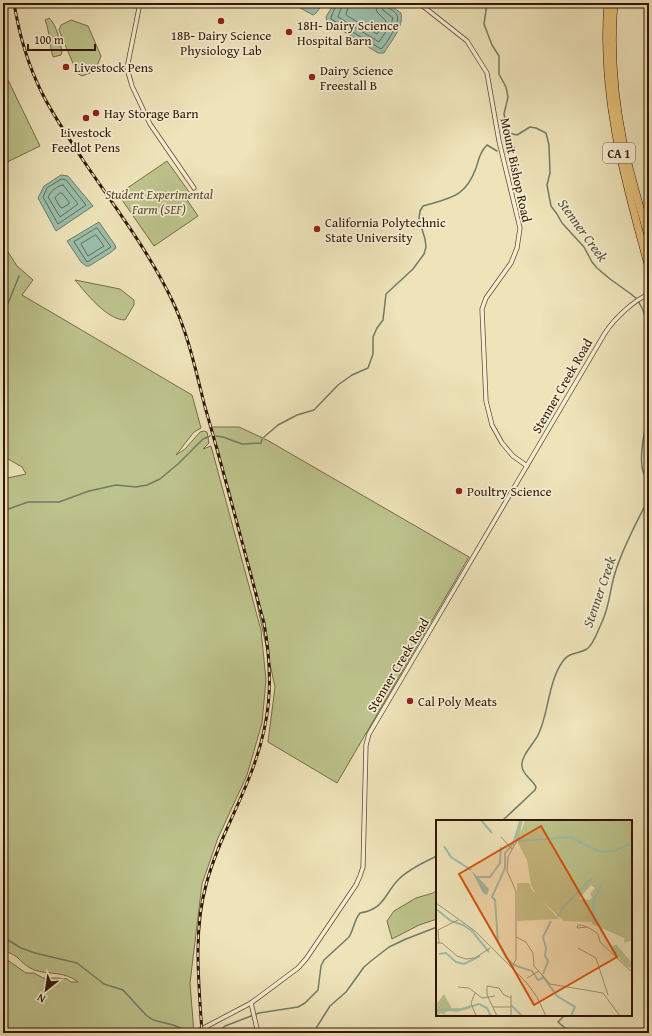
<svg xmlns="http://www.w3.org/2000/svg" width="652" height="1036" font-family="'Gentium Book Plus',serif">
<rect width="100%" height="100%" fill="#eee3b9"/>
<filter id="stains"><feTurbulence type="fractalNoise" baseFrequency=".005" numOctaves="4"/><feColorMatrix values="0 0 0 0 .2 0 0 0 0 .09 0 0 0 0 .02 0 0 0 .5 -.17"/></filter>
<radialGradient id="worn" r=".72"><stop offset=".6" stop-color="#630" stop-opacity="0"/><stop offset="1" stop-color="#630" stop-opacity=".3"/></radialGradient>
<g fill="#bdc38c" stroke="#776c48">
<path d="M49,18C57,25 60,42 62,52L61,55L53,57C49,45 50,32 45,20Z"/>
<path d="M71,20L88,26L101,56L95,71L82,76L77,73L59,30L61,25Z"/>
<path d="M8,80L40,146L3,164V82Z"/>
<path d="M167,161L192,196L187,200L198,216L154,246L120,197L123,191Z"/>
<path d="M3,244L17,266L33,280L22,295L192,395L201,428L194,432L176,455L185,449L200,432L204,431L207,432L209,443L203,449L211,446L261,630L266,680L262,723L247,775L218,838L202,884L190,983L194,1033H3V957L26,973H34L43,978H58L67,979L71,982H78C65,971 49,975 34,970C27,967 22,962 17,957C13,954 7,952 3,949V479L26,474L22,467L3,456Z"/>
<path d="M75,280L120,289L134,300V305L125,320C107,320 86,293 75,280Z"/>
<path d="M211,427H239L267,440L469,557L337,783L268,742L275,687L252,581Z"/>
<path d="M437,890V919L419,925L392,939L387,921L394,911L416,898L433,893Z"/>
</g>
<g fill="#9abfab" stroke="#707b68">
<path d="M291,3H324L316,13L313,15Z"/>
<path d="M334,3H387L401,13C404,27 391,41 384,53H378L327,21L326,17Z"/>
<path d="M61,175L68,176L93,206L56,231L38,198L44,186Z"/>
<path d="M99,222L115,245L116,248L110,253L89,266H86L81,262L67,241Z"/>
</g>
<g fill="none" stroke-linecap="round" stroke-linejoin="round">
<g stroke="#666a57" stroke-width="1">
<path d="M337,3L331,17V19L381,49C386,45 401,21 397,15C395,11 390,9 387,7L386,3"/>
<path d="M343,3L338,17L379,42L391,24L393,18L383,10L381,3"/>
<path d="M349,3L346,15L377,34L386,21L377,12L375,3"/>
<path d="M62,179L66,180L86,205L58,224L43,197L47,188Z"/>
<path d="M63,185L78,204L60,217L48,197C51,191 57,186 63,185Z"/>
<path d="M60,193H62L69,202V204L62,208L60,207L55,198Z"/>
<path d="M97,228L111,247L87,262L74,242Z"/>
<path d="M96,235L104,246L88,256L81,244Z"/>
</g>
<g stroke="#707b68" stroke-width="1.5">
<path d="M487,3L484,24L492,45L499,56V74L506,87L508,97L504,114L505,119L510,141L515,149L506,151"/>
<path d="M509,133L517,135L530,127L536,128L546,133L549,145L550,173L547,185L551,206L557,214L562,223L584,247L592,262L597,268L610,279L631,294L637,299L643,310L649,330"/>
<path d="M3,316L19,276"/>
<path d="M649,413C645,428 640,452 642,467C643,474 646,479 649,485"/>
<path d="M216,436L223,437L242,444L261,443L262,439"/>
<path d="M264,437L278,425L297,415L314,410L338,385L352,375L368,368L373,354V337L377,328L383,320L386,294L413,269L424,254L426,247L425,239L419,219L420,211L423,206C450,198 465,198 476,168C479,159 480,152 487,145L497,151"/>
<path d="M3,511L28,502H59L89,491L116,485L136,487L147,485L160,479L178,464L203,439L210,436"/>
<path d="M502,821L535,790L536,787C533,780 523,775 522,767C520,756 535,743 539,733C549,711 548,682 563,661C569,652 579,654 587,649C594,644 598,630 602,622C610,605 610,587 616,570C624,545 637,521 649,498"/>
<path d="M3,937L21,948L35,953L77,963L104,984L123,990L146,1015L153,1020L173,1025L193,1033"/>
<path d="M564,1016L558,1022L571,1033"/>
<path d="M217,1033L225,1026L259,1013L298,1007L305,1003L318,990L321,966L324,960L349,937C354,929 354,920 360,913C385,909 384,894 399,879C409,869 424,862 437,856"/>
<path d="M313,1033L330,1006L346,992L364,967L371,961L389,947L406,939L437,927"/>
</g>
<g stroke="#604930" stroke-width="5">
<g id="street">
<path d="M140,3L127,68L132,86L150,124L194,188"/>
<path d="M419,3L467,41L487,73L499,141L520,228L517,248L511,263L486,298L482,309L486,401L492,425L502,443L513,456L527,466"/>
<path d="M251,1003L258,1033"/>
<path d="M194,1033L251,1003L298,968L306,959L356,885L360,876L363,867L366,745L369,734L605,333C614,319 634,300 649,294"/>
</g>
</g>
<g stroke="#311603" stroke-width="8">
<g id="highway">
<path d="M608,3C600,94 625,181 649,268"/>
<path d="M614,3C610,49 614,97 623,142C630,175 640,207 649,239"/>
</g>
</g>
<use href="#street" stroke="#f4edd2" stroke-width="3.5"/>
<use href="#highway" stroke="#e7c27c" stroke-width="7"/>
<g stroke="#311603" stroke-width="3">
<path id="rail" d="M14,3C19,34 28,65 42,93C54,117 69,138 83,160C114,206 148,250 172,300C188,333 196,372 205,407C226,479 244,551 264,623C274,680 271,724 249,778C235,814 216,847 206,885C193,933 199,984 202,1033"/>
</g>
<use href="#rail" stroke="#f4edd2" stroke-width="1.5" stroke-dasharray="4.5" stroke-linecap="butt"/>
</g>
<g fill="#8f2418" stroke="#f4edd2" stroke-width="1.5">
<circle cx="221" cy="21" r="4"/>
<circle cx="289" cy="32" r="4"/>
<circle cx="66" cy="67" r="4"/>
<circle cx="312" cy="77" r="4"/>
<circle cx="96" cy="113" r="4"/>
<circle cx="86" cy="118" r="4"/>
<circle cx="317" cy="229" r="4"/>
<circle cx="459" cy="491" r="4"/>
<circle cx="410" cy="701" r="4"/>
</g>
<g text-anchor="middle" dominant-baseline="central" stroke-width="3.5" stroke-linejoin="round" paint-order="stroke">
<rect fill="#f4edd2" stroke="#6c5641" stroke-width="1" x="603" y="143" width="32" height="20" rx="3"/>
<g font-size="12" font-weight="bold" fill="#311603">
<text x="619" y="153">CA 1</text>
</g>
<g font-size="13" fill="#311603" stroke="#f4edd2" text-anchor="start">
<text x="297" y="25">18H- Dairy Science<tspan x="297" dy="15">Hospital Barn</tspan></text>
<text x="221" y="35" text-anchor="middle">18B- Dairy Science<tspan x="221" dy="15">Physiology Lab</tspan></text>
<text x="74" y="67">Livestock Pens</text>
<text x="320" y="70">Dairy Science<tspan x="320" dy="15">Freestall B</tspan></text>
<text x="104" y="113">Hay Storage Barn</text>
<text x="86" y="132" text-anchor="middle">Livestock<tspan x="86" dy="15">Feedlot Pens</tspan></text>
<text x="325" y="222">California Polytechnic<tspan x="325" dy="15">State University</tspan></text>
<text x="467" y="491">Poultry Science</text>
<text x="418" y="701">Cal Poly Meats</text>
</g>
<g font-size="13" fill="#311603" stroke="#f4edd2">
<text transform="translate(516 170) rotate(78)">Mount Bishop Road</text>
<text transform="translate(562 386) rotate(-60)">Stenner Creek Road</text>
<text transform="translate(398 665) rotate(-59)">Stenner Creek Road</text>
</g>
<g font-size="13" font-style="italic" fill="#5b4a2c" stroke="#f4edd2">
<text x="159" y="194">Student Experimental<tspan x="159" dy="15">Farm (SEF)</tspan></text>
</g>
<g font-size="14" font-style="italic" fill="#56513e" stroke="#f4edd2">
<text transform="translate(583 230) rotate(54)">Stenner Creek</text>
<text transform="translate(599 592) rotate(-71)">Stenner Creek</text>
</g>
</g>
<g transform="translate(436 820)">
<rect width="196" height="196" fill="#eee3b9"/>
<path d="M83,0H87L84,15L89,0H196V121L190,122L189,125L188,118L156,104V102L128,101L106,81L123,99L81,101V63H93L96,70L100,74L95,65L91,40L79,17ZM155,65L159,68L154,74L156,77L154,80L143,79ZM180,124L196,143V148L190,146L175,128ZM8,174L16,189L26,190L34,185L35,188L21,192L13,191L8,193L11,196L5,193L0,196V185Z" fill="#bdc38c" fill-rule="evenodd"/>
<path d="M35,50L53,69L51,75L47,73Z" fill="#9abfab"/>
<path fill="none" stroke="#9abfab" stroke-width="2" d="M45,0L56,13M85,0L77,24L69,33V48L56,77L59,80L62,122L70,138L78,145L96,151L102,160L107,158M82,21L134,17L164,32L178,31L191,25L196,26M8,26L15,37L35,50M41,57H54L64,43L65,27M0,89L15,101L27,105L36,111L53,132M122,97L127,87L156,58M158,104L157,82L165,65M3,134L10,133L20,142L28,144L44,136M107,154L112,141L109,136L110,128L107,117L115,101M106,155L121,176L139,187L135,196M75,185L86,196M0,190L26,189L43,184L51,188L55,196"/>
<path fill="none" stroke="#a29170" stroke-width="1" d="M65,17L76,29M0,83L39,111L90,162L101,177L110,196M151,107L141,108L142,105H145L151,107L155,109L162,114L164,122L196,152M80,117L90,122L97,133L98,146L114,164L167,173L184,196M0,123H6L21,136L30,139L39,138L54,128M3,123L2,110L22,100M142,128L160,138L172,175M76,148L80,139V71L71,51L72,37L83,17M91,158L103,151M22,167L33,168L46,178L59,176M39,173L35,183L40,196M57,187H75M61,196L51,175V166L63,168L68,175L75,178M75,196V175"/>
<path fill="#d6520b" fill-opacity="0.15" stroke="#d6520b" stroke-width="2" d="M105,6L181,137L98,185L23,54Z"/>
<rect width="196" height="196" fill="none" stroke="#311603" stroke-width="2"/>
</g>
<rect width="652" height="1036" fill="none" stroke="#eee3b9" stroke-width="16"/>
<rect x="4" y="4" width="644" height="1028" fill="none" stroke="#311603" stroke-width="2"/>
<rect x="8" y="8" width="636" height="1020" fill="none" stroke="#311603"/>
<g transform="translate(46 990) rotate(210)" stroke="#f4edd2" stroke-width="3" paint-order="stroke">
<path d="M0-3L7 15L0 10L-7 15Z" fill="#311603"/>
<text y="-6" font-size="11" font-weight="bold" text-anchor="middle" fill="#311603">N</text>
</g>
<path d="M28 44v6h67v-6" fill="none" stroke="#311603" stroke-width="2"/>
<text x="34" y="44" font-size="12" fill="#311603" stroke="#f4edd2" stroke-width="3" paint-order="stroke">100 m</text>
<rect width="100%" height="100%" filter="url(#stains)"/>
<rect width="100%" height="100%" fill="url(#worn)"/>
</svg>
